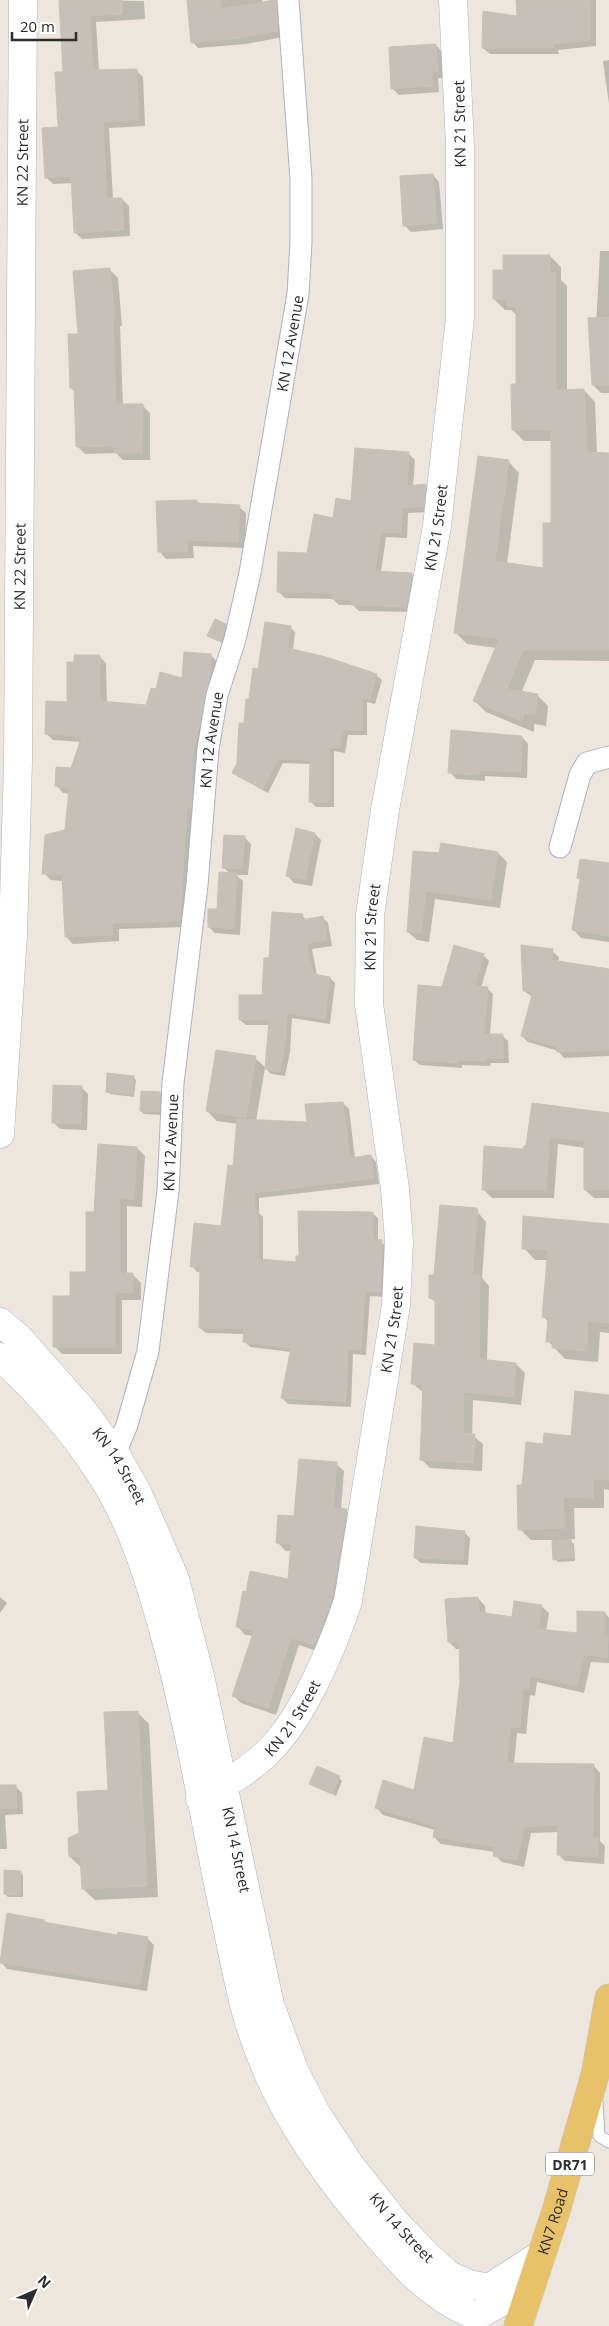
<svg xmlns="http://www.w3.org/2000/svg" width="609" height="2326" font-family="'Open Sans',sans-serif">
<rect width="100%" height="100%" fill="#ece6df"/>
<g fill="#0003">
<path d="M66,0L144,1L145,19L96,22L99,71L136,70L143,77L145,126L109,128L113,199H122L129,206L130,236L82,239L75,232L73,183L53,184L46,177L60,128L64,73Z"/>
<path d="M189,0H262V2L276,0L281,5L283,37L246,44L198,48L193,42Z"/>
<path d="M518,0H596V46L558,50L559,54H490L483,48L519,17Z"/>
<path d="M436,45L442,52L444,78H438L439,92L399,95L392,88Z"/>
<path d="M609,60V104L603,61Z"/>
<path d="M433,175L439,182L443,229L411,232L404,225Z"/>
<path d="M600,251H609V393H601L593,385Z"/>
<path d="M550,256L561,267V280L567,286V391L584,390L595,402L597,454H609V661L535,660L521,693L537,695L548,706L546,726L534,724V732L486,712L475,701L497,648L467,644L455,632L508,461L519,473L507,564L544,570L552,524V441H524L513,430L517,385L518,316L511,310H505L494,299L505,271Z"/>
<path d="M110,270L118,278L122,326H120L123,405H142L150,413V460H123L116,453L85,454L77,446L75,392L71,388L80,335Z"/>
<path d="M409,454L415,460L413,487L425,485L431,491L429,512L408,513L407,538L386,537L381,572L412,574L418,580L412,612L359,611L353,605H339L333,599L285,598L279,592L334,519Z"/>
<path d="M197,501L200,504L239,507L246,513L245,548L193,546L194,558L166,559L160,552Z"/>
<path d="M225,625L228,628L224,644L209,635Z"/>
<path d="M290,627L295,632L293,650L376,675L382,680L375,704L367,702V735H348L345,753L334,751V807H316L311,802V764L283,763L268,793L239,777L234,772L239,763L250,700L259,670Z"/>
<path d="M211,655L218,663L187,927L119,929V941L73,944L66,937L63,881L51,880L44,873L66,831L69,794L63,793L56,785L72,769L82,742L53,740L46,733L68,703L75,663L99,656L106,663L107,703L147,706L157,691L183,680Z"/>
<path d="M522,737L528,744L527,778L485,776V781L456,779L450,772Z"/>
<path d="M315,834L321,840L312,886L294,883L288,876Z"/>
<path d="M244,837L251,844L248,875H236L243,881L240,935L215,933L209,927L218,911L230,874L223,867Z"/>
<path d="M498,853L507,862L500,908L435,899L429,942L417,940L408,932L440,854Z"/>
<path d="M609,865V942L581,938L573,929L581,880L579,878Z"/>
<path d="M302,916L307,920L322,917L328,923L332,946L312,949L317,976L330,978L335,983L330,1024L292,1018L290,1052L285,1076L271,1074L265,1068L256,1121L308,1123L343,1103L349,1109L355,1158L371,1156L376,1162L379,1184L259,1198V1213L263,1217V1260L298,1263L372,1213L378,1218V1241L387,1246L385,1297L370,1296L366,1355L353,1354L351,1407L288,1404L282,1398L291,1352L250,1347L244,1341L245,1334L206,1333L200,1328L201,1272H197L192,1266L222,1227L234,1167L238,1124L217,1121L207,1111L255,1058L266,1068L270,1025H246L240,1020L263,997L270,960Z"/>
<path d="M552,951L559,957L558,962L609,970V1056L564,1058L558,1051L528,1042L522,1036L533,997L524,991Z"/>
<path d="M483,955L489,961L481,988H487L493,994L490,1035H502L508,1041L509,1063H491L490,1066L462,1065V1068L420,1065L414,1060L443,988Z"/>
<path d="M133,1077L136,1080L134,1097L110,1094L107,1091Z"/>
<path d="M81,1087L88,1094L87,1130L60,1129L53,1122Z"/>
<path d="M160,1093L163,1096L162,1115L144,1114L141,1111Z"/>
<path d="M533,1105L609,1114V1198H594L585,1190V1148L558,1144L554,1198H492L484,1190L527,1147Z"/>
<path d="M137,1148L145,1156L142,1207L127,1206V1274L133,1275L141,1283V1300H122V1354H62L54,1346L71,1297L87,1273L95,1214Z"/>
<path d="M476,1210L486,1222L482,1278L489,1286L487,1361L516,1364L525,1373L521,1405L473,1400L472,1435L483,1444L482,1471L430,1468L421,1459L424,1393L413,1384L436,1346V1303L430,1297L435,1277Z"/>
<path d="M609,1226V1333L600,1332L598,1362L565,1359L548,1341L549,1322L543,1317L548,1260H535L524,1248Z"/>
<path d="M609,1396V1490L604,1489V1508H574L575,1539H569L574,1544L575,1561L558,1562L555,1559L553,1540H531L520,1529L523,1486L544,1445L572,1437Z"/>
<path d="M336,1464L344,1471L341,1510L346,1511L354,1519L322,1653L299,1645L276,1715L241,1703L233,1695L253,1636L245,1635L238,1627L289,1580L292,1551H286L278,1543Z"/>
<path d="M464,1532L470,1538L468,1565L421,1563L415,1558Z"/>
<path d="M0,1597L7,1603L0,1613Z"/>
<path d="M478,1598L485,1606L486,1615L513,1618L541,1606L549,1613L546,1631L578,1634L605,1613L609,1618V1663L591,1662L584,1693L537,1682L535,1696L530,1695L526,1734L517,1733L514,1765H593L600,1773V1841L605,1846L604,1864L565,1861L558,1854L559,1832L531,1833L524,1867L502,1862L495,1855V1852L441,1844L434,1837L435,1830L383,1815L376,1807L415,1791L454,1744L461,1681L460,1649H456L449,1642Z"/>
<path d="M137,1712L149,1724L158,1897L95,1900L83,1889L82,1868L70,1857L80,1834L109,1792Z"/>
<path d="M339,1778L342,1781L336,1796L311,1783Z"/>
<path d="M15,1786L22,1793L23,1814L5,1815L7,1849H0V1787Z"/>
<path d="M20,1872L23,1875V1897H8L5,1894Z"/>
<path d="M44,1921L47,1924L118,1936L148,1939L154,1945L147,1991L7,1969L1,1962Z"/>
</g>
<g fill="#c5c1ba" stroke="#c8c1b8">
<path d="M59,0H122V14L90,16L93,70L137,69L139,120L103,122L107,198H122L124,230L74,233L71,176L45,178L42,128L58,127L55,72H63Z"/>
<path d="M187,0H220L221,9L276,0L278,31L240,38L191,43Z"/>
<path d="M516,0H590V40L552,44L553,48H482L483,11L517,16Z"/>
<path d="M436,44L438,71L432,72L433,86L391,89L389,47Z"/>
<path d="M433,174L437,223L403,226L400,176Z"/>
<path d="M503,255H550V273H556V390L584,389L587,452L609,453V650H523L507,689L538,694L535,715L523,714V722L473,701L499,639L454,633L478,456L509,460L495,561L543,568V523H551V430H512L511,384H516V307H507V299H493V270H503Z"/>
<path d="M110,268L115,319H113L116,404H143L142,453H114V446L76,447L74,388H70L68,334H78L73,271Z"/>
<path d="M609,317V385H592L588,318Z"/>
<path d="M355,448L409,452L407,486L426,484L424,506L402,508L401,533L381,532L375,571L412,573L406,607L351,605L352,600L332,599V593L277,592L278,552L307,553L314,514L333,518L336,498L351,501Z"/>
<path d="M197,500V503L240,505L238,542L187,540L188,552H158L156,501Z"/>
<path d="M215,619L226,624L221,642L207,636Z"/>
<path d="M265,622L291,626L288,648L326,657L377,674L370,699L362,698V730H343L340,748L329,747V802H309L310,760L278,759L263,789L232,773L237,763L239,723H244L246,699H249L253,668L258,669Z"/>
<path d="M184,652L211,654L210,676L192,760V792L191,808H187L180,921L112,923L113,935L65,937L62,874H42L45,835L65,830L69,789L55,786L56,767L71,768L82,736L45,734L46,701L67,702V662H74V655H100V701L146,705L151,688L156,689L160,672L182,678Z"/>
<path d="M451,730L522,736L521,772L479,770V775L448,773Z"/>
<path d="M296,828L315,833L305,880L286,876Z"/>
<path d="M224,835L245,836L242,869L222,868Z"/>
<path d="M441,843L498,852L491,900L426,891L421,933L407,932L413,851L439,853Z"/>
<path d="M580,859L609,863V936L572,930L580,879L577,878Z"/>
<path d="M219,872L237,873L234,929L208,927V909H217Z"/>
<path d="M272,912L303,914L302,920L323,916L327,940L307,944L313,974L330,977L325,1019L287,1013L285,1046L280,1072L265,1069L269,1020H239V995H262L264,958H269Z"/>
<path d="M454,945L484,954L475,986L488,987L484,1034H503V1058H485V1061L457,1060V1063L413,1060L418,985L442,987Z"/>
<path d="M521,945L553,949L552,960L609,969V1050L557,1052V1047L521,1036L533,991H523Z"/>
<path d="M216,1050L256,1056L246,1118L206,1111Z"/>
<path d="M107,1073L134,1076L132,1095L106,1092Z"/>
<path d="M53,1085L82,1086L81,1124L52,1123Z"/>
<path d="M141,1091L160,1092L159,1112L140,1111Z"/>
<path d="M343,1102L350,1158L371,1155L374,1178L254,1193L255,1210H258V1259L296,1262V1256H299L298,1211L373,1212V1239L382,1240L380,1292L365,1291L361,1350L348,1349L346,1402L281,1398L291,1348L243,1342L244,1329L199,1328L200,1267H190L194,1223L221,1226L228,1165L233,1166L237,1119L307,1122L305,1104Z"/>
<path d="M532,1103L609,1113V1190H584V1141L550,1137L546,1190H482L484,1146L523,1149L524,1146H526Z"/>
<path d="M98,1144L137,1147L134,1200L119,1198L120,1273H133V1293L115,1292V1347H53V1296H70V1272H86V1212H94Z"/>
<path d="M440,1205L477,1208L478,1212L472,1275H480L479,1359L516,1363L513,1397L464,1392L463,1433L475,1434L473,1463L420,1460L423,1385L411,1384L414,1343L435,1345V1300L429,1298V1275H434Z"/>
<path d="M523,1216L609,1224V1323L588,1321L587,1351L552,1348L553,1342H546L548,1318L542,1317L548,1249H522Z"/>
<path d="M575,1391L609,1395V1480L593,1479V1498L563,1497L565,1528L518,1530L517,1485H522L526,1442L543,1444L544,1433L571,1436Z"/>
<path d="M299,1459L337,1462L333,1508L347,1509L331,1602L319,1634L314,1645L291,1638L268,1708L232,1696L254,1630L236,1627L243,1591L246,1592L250,1571L288,1579L291,1544L276,1543L278,1515L294,1516Z"/>
<path d="M416,1526L465,1531L463,1560L414,1558Z"/>
<path d="M571,1539L573,1558L553,1560L552,1541Z"/>
<path d="M478,1597L479,1612L512,1617L514,1601L542,1605L539,1629L577,1633V1611L605,1612L604,1635L608,1636L607,1657L584,1655L577,1686L530,1676L528,1689L523,1688L520,1728L510,1727L507,1763L594,1764L593,1838H599L597,1857L557,1855L558,1825L524,1827L517,1860L493,1856L495,1847L433,1837L435,1826L375,1808L383,1780L414,1790L424,1737L453,1743L460,1681L459,1642H448L445,1599Z"/>
<path d="M138,1711L147,1886L82,1889L80,1857H69L68,1838L79,1833L77,1792L108,1790L104,1712Z"/>
<path d="M317,1766L340,1776L332,1794L309,1784Z"/>
<path d="M0,1785H16L17,1808L0,1809Z"/>
<path d="M4,1870L21,1871L20,1895L4,1894Z"/>
<path d="M7,1913L44,1920V1922L117,1935L118,1932L148,1937L140,1985L0,1963Z"/>
</g>
<g fill="none" stroke-linecap="round" stroke-linejoin="round">
<g stroke="#afb2bb" stroke-width="13">
<path id="service" d="M597,2101L599,2136L609,2142"/>
</g>
<g stroke="#afb2bb" stroke-width="23">
<g id="minor">
<path d="M560,847L580,775L587,763L609,757"/>
<path id="s1" d="M110,1465L127,1425L148,1351L168,1191L173,1083L197,885L208,749L217,695L235,639L250,573L298,294L301,242V179L288,0"/>
</g>
</g>
<g stroke="#afb2bb" stroke-width="29">
<g id="tertiary">
<path id="s2" d="M0,1134L13,935L18,761L23,0"/>
<path id="s3" d="M0,1322L19,1338L80,1407L116,1455L138,1494L175,1579L200,1676L270,2005L295,2072L316,2113L350,2165L395,2222L429,2257L449,2275L469,2284L489,2288L542,2254"/>
<path d="M0,1357C37,1390 71,1429 98,1470C130,1517 148,1575 163,1629C190,1725 205,1824 226,1922C233,1954 239,1988 248,2019C270,2095 314,2160 364,2220C398,2260 426,2295 476,2316L523,2290"/>
<path id="s4" d="M200,1799C223,1785 247,1772 267,1753C303,1718 332,1649 348,1601L396,1305L399,1241L395,1189L369,1004L370,915L385,810L437,526L460,318V145L453,0"/>
</g>
</g>
<g stroke="#c4c4c4" stroke-width="29">
<g id="primary">
<path id="s5" d="M518,2326L556,2211L595,2075L609,1998"/>
</g>
</g>
<use href="#service" stroke="#fff" stroke-width="11"/>
<use href="#minor" stroke="#fff" stroke-width="21"/>
<use href="#tertiary" stroke="#fff" stroke-width="28"/>
<use href="#primary" stroke="#e8c269" stroke-width="28"/>
</g>
<g text-anchor="middle" dominant-baseline="central" stroke-width="4" stroke-linejoin="round" paint-order="stroke">
<rect fill="#fff" stroke="#6b6b6b" stroke-width="1" x="546" y="2152.5" width="48" height="23" rx="4"/>
<g font-size="14" font-weight="bold" fill="#2c2c2c">
<text x="570" y="2164">DR71</text>
</g>
<g font-size="15" fill="#2c2c2c" stroke="#fff">
<text transform="translate(459 124) rotate(-91)">KN 21 Street</text>
<text stroke="none"><textPath href="#s2" startOffset="972">KN 22 Street</textPath></text>
<text stroke="none"><textPath href="#s1" startOffset="1140">KN 12 Avenue</textPath></text>
<text stroke="none"><textPath href="#s4" startOffset="1340">KN 21 Street</textPath></text>
<text stroke="none"><textPath href="#s2" startOffset="568">KN 22 Street</textPath></text>
<text stroke="none"><textPath href="#s1" startOffset="735">KN 12 Avenue</textPath></text>
<text stroke="none"><textPath href="#s4" startOffset="935">KN 21 Street</textPath></text>
<text stroke="none"><textPath href="#s1" startOffset="330">KN 12 Avenue</textPath></text>
<text stroke="none"><textPath href="#s4" startOffset="530">KN 21 Street</textPath></text>
<text stroke="none"><textPath href="#s3" startOffset="188">KN 14 Street</textPath></text>
<text stroke="none"><textPath href="#s4" startOffset="125">KN 21 Street</textPath></text>
<text stroke="none"><textPath href="#s3" startOffset="592">KN 14 Street</textPath></text>
<text stroke="none"><textPath href="#s5" startOffset="110">KN7 Road</textPath></text>
<text stroke="none"><textPath href="#s3" startOffset="1012">KN 14 Street</textPath></text>
</g>
</g>
<g transform="translate(35 2291) rotate(45)" stroke="#ffffff" stroke-width="4" paint-order="stroke">
<path d="M0-4L9 19L0 12L-9 19Z" fill="#2c2c2c"/>
<text y="-8" font-size="14" font-weight="bold" text-anchor="middle" fill="#2c2c2c">N</text>
</g>
<path d="M12 32v8h64v-8" fill="none" stroke="#2c2c2c" stroke-width="2.5"/>
<text x="20" y="32" font-size="15" fill="#2c2c2c" stroke="#ffffff" stroke-width="4" paint-order="stroke">20 m</text>
</svg>
